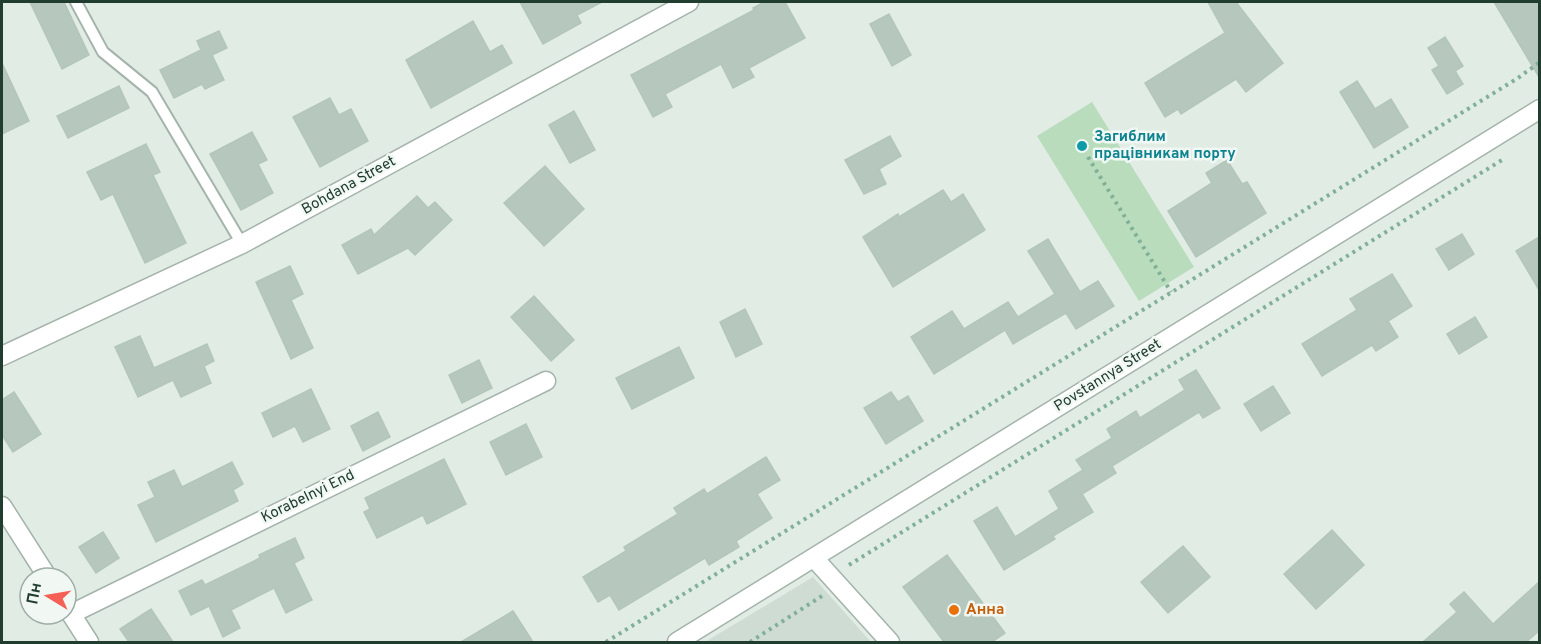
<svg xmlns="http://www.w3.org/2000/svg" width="1541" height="644" font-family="Overpass,sans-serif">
<rect width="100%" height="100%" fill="#e1ece5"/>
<path fill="#cfdcd3" d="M813,577L871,642H705Z"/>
<path fill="#b9ddbc" d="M1092,102L1194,267L1139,301L1037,136Z"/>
<g fill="#b6c7bd" stroke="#b3c6ba" stroke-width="1.5">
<path d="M30,2H64L89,55L62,69Z"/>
<path d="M520,2H602L577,15L581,23L543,44Z"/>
<path d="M764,2H785L805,38L749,68L754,77L733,88L721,64L665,94L672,107L653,117L631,75L754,10L753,8Z"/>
<path d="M1208,2H1236L1283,63L1246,92L1236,79L1181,114L1178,109L1165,117L1145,83L1225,33Z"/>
<path d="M1494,2H1539V77Z"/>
<path d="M889,14L911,55L892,66L870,24Z"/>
<path d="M473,21L490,52L502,45L512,63L431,108L406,60Z"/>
<path d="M219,31L227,48L212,55L224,80L205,89L202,84L174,98L160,70L201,50L197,41Z"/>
<path d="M1445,37L1463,66L1455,71L1463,84L1447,94L1432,70L1439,66L1428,48Z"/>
<path d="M2,63L29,121L2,134Z"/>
<path d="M1357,81L1375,109L1391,99L1408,127L1374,148L1340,92Z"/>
<path d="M119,86L129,108L68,138L57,116Z"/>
<path d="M330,98L339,115L351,109L368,141L320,167L293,117Z"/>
<path d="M574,111L595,150L570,163L549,125Z"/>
<path d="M252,132L267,160L258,164L273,193L241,210L210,154Z"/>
<path d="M890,136L901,156L879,169L886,184L864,194L845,160Z"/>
<path d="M146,144L160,172L153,175L186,243L145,263L113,194L101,200L87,172Z"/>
<path d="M1227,160L1242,184L1247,182L1266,213L1196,257L1168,211L1212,183L1206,173Z"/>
<path d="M545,166L584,209L544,246L504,203Z"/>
<path d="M943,190L951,202L963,194L985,230L893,287L863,237L898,214L899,217Z"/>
<path d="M417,196L428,208L435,202L452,220L415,255L408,248L358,274L342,245L371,229L374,235Z"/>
<path d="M1462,234L1474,254L1449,270L1436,249Z"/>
<path d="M1539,237V290L1516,251Z"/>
<path d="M1048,239L1080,292L1098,281L1114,306L1076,329L1066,313L1013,344L1005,330L934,374L911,337L952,311L964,329L1008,302L1018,317L1055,294L1028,251Z"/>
<path d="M290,266L303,294L291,300L313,348L291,359L256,282Z"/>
<path d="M1392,274L1412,306L1388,321L1398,337L1376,351L1372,345L1322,376L1302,344L1357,310L1350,299Z"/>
<path d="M534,296L574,340L551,361L511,317Z"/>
<path d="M745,309L762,344L736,357L720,322Z"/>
<path d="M1475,317L1487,337L1459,354L1447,334Z"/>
<path d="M140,336L154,368L207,344L214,361L204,366L211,383L181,397L173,380L138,397L115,347Z"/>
<path d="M679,347L694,378L632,409L616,378Z"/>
<path d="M479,360L492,388L462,403L449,375Z"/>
<path d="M1196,370L1220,408L1203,418L1199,412L1112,466L1116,473L1082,494L1093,512L1053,536L1055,539L1004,570L974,521L997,507L1015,537L1059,509L1049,491L1083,470L1076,460L1112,438L1107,429L1136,411L1140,418L1185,390L1179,380Z"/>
<path d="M1273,386L1290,413L1261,431L1244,404Z"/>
<path d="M311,389L330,429L303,442L295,426L273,437L262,413Z"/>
<path d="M14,392L41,434L13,452L2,435V400Z"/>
<path d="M891,392L898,402L908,396L923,421L886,444L864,408Z"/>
<path d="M378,412L390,437L363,451L351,426Z"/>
<path d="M526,424L542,457L506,475L490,442Z"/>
<path d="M766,457L780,480L757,494L772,518L736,541L739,547L709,565L705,558L619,610L610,595L598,602L583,577L626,551L624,547L678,514L674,508L704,489L707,494Z"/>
<path d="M444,459L466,504L427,524L423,515L377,538L364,512L370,509L365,498Z"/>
<path d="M232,462L243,484L233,490L238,501L156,542L138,505L155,497L148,482L174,470L182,487Z"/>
<path d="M1332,530L1364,565L1316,609L1284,574Z"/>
<path d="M103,532L119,558L96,573L79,547Z"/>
<path d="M295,538L304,558L294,563L312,600L286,613L274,588L231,610L240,628L223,637L209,606L191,615L179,591L202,580L205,585L260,558L259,555Z"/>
<path d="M1183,546L1210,577L1168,613L1141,582Z"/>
<path d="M947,555L1005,633L992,642H944L903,587Z"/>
<path d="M1539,582V631L1526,642H1423L1457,612L1450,604L1464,592L1493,624Z"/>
<path d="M151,609L173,642H129L120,629Z"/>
<path d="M513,611L533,642H461Z"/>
</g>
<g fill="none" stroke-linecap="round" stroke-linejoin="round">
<g stroke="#a4b4ab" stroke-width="14">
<path id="service" d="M76,2L103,52L152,92L242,244"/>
</g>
<g stroke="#a4b4ab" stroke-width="21">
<g id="minor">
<path d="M2,356L242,244L689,2"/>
<path d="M2,506L48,578"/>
<path d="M814,558L890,642"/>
<path d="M66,606L89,642"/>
<path d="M71,614L546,381"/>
</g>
</g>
<g stroke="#a4b4ab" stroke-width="21">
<path id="tertiary" d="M677,642L1540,109"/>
</g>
<g stroke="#81b098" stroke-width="4" stroke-dasharray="3 4.5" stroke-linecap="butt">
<path d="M1088,157L1171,292"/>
<path d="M849,565L1502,160"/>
<path d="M606,642L1518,78L1540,62"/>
<path d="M750,642L822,596"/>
</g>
<use href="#service" stroke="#fff" stroke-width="10"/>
<use href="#minor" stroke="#fff" stroke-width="18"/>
<use href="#tertiary" stroke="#fff" stroke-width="18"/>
</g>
<circle fill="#0f9aa8" stroke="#f1f8f4" stroke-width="2" cx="1082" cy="146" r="6"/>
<circle fill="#e8710a" stroke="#f1f8f4" stroke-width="2" cx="954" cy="610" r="6"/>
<g text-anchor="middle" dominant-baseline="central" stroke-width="5" stroke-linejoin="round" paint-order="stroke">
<g font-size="15" font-weight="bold" fill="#0d838f" stroke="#f1f8f4" text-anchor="start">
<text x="1094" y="137">Загиблим<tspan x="1094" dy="17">працівникам порту</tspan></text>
</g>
<g font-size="15" fill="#213d30" stroke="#f1f8f4">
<text transform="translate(349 186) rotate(-29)">Bohdana Street</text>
<text transform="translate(1108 376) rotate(-32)">Povstannya Street</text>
<text transform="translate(308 497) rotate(-26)">Korabelnyi End</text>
</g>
<g font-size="15" font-weight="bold" fill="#c56008" stroke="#f1f8f4" text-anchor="start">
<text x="966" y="610">Анна</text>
</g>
</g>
<rect width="1541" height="644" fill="none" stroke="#213d30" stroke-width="6"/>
<g transform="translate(48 596) rotate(281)"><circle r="28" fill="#f1f8f4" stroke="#9eada6" stroke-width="1.5"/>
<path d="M0-4.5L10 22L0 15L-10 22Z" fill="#f45f56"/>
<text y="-9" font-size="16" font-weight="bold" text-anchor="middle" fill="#213d30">Пн</text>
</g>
</svg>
